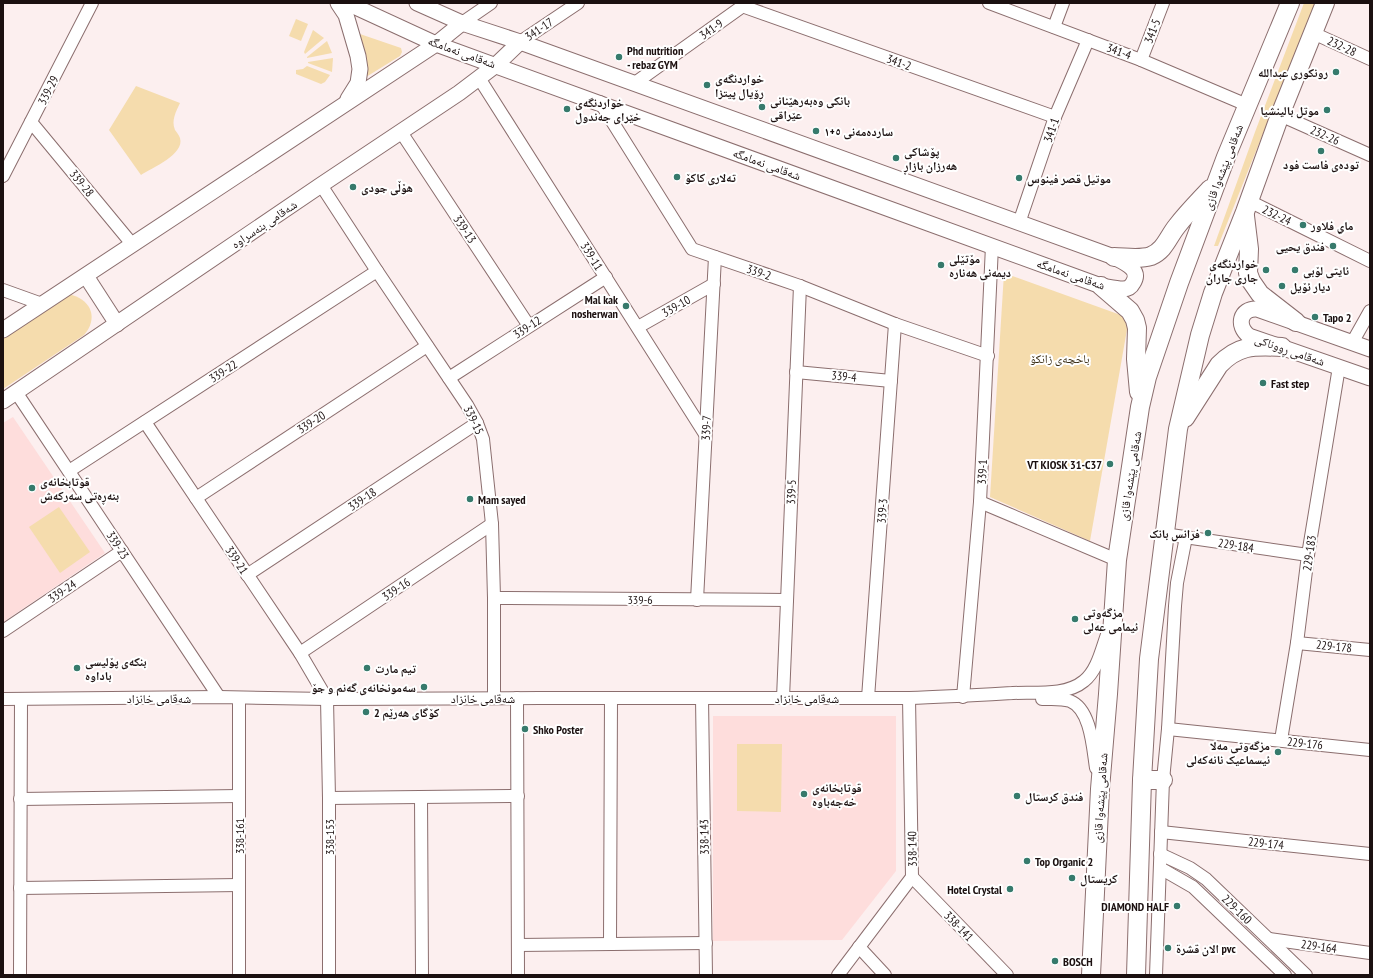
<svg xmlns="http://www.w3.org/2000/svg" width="1373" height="978" font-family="'PT Sans Narrow','Noto Naskh Arabic',sans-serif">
<rect width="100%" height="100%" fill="#fcefef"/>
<g fill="#fedddc">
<path d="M13,417L105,553L3,622V423Z"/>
<path d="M713,716H896V871L842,940L713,941Z"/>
</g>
<g fill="#f5dcad">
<path d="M1304,3H1317L1262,136L1218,246H1214L1255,132Z"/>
<path d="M296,19L308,24L301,41L289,36Z"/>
<path d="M313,30L324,38L305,54L304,52Z"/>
<path d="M357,33L401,48L402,52L400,56L366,77Z"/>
<path d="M327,41L332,53L307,58V57Z"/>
<path d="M333,58L332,72L308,63V62Z"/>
<path d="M307,66L330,75L325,82L321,84L296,74V70L303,69Z"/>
<path d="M136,86L180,103C176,112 171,120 175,130C177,133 179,135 180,138C185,154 152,168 141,175L109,130Z"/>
<path d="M1004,273L1129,318L1090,541L990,497Z"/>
<path d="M72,295C92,301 98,319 84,335L3,389V336L64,296Z"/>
<path d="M59,507L90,552L60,573L29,527Z"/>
<path d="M737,744H782L781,812L737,811Z"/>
</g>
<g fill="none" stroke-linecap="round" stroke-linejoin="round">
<g stroke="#8b6e6e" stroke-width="14">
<g id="minor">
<path d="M989,3L1141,60L1247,105"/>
<path d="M742,6L1055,117"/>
<path d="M462,23L491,3"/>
<path d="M1054,27L1063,3"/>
<path d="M1313,33L1370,59"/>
<path d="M520,42L578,3"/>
<path d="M1141,60L1163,3"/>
<path d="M479,78L705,434"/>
<path d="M635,83L747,3"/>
<path d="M600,102L692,249L800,286L895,324L988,356"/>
<path d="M1280,115L1370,155"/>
<path d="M31,122L132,244"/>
<path d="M401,132L529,326"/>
<path d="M3,176L92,3"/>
<path d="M321,185L377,271L467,405L477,423L483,439L492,524L494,598V698"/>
<path d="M1249,201L1370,261"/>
<path d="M1019,223L1055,117L1088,40"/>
<path d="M3,290L42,304"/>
<path d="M638,327L714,284"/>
<path d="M1352,343L1370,311"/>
<path d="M796,372L891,381"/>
<path d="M449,378L606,277"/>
<path d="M16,392L219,697"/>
<path d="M145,422L300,653L327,699L329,798V975"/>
<path d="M69,471L377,271"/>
<path d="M196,498L427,346"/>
<path d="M980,502L1117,560"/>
<path d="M1164,534L1308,555"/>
<path d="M247,575L477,423"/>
<path d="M494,598L787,600"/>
<path d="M697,600L715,257"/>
<path d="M3,631L122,551"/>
<path d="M1297,643L1370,650"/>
<path d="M300,653L492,524"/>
<path d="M963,697L980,502L992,246"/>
<path d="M239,698V975"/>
<path d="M517,698L518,975"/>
<path d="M702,698L706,975"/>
<path d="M783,698L800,286"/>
<path d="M868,698L895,324"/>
<path d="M3,699L219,697L327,699L539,698H909C944,697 978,695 1013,693C1036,692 1066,696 1084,681C1098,670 1102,647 1108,632"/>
<path d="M1042,699C1051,699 1062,698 1070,701C1091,709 1093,749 1096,768"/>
<path d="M1168,729L1370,750"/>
<path d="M1281,740L1297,643L1308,555L1339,367"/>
<path d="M421,797L422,975"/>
<path d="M329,798L518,796"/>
<path d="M20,799L239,796"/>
<path d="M1161,832L1370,854"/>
<path d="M1160,854L1190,868L1206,879L1306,975"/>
<path d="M1160,868L1193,887L1285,975"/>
<path d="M912,877L1007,975"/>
<path d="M20,888L239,885"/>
<path d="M1269,939L1370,953"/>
<path d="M610,944L611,698"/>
<path d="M518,945L706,943"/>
<path d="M859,947L885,975"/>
<path d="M20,975L21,699"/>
<path d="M838,975L912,877L909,698"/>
<path d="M1156,975L1163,780L1168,729L1175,606L1177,583L1186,537"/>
</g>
</g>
<g stroke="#8b6e6e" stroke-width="17">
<g id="major">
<path d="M338,3L346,15L358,56L360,69L358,83L348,99"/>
<path d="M347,3L436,44L1101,286C1108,287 1116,289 1123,289C1127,289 1131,287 1133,283C1142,269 1123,262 1114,257L520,42L462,23L417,3"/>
<path d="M86,276L117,324"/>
<path d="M3,330L436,44L462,23"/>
<path d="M1370,349L1257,309C1240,308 1236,326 1249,336L1370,378"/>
<path d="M3,401L321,185L459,93L496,65L520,42"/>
</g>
</g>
<g stroke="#8b6e6e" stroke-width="20">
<g id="highway">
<path d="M1245,216L1249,249L1248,273L1251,281L1260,294L1296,322"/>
<path d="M1114,257C1125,257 1139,260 1151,256C1165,250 1168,237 1177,226C1187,213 1199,201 1210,189"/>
<path d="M1101,286L1130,311L1135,320L1137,328L1136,359L1139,392"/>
<path d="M1185,418L1219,365C1239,344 1255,346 1282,347"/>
<path d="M1142,780H1163"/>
<path d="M1091,975L1100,789L1108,694L1117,560L1140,407L1147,377L1179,283L1226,157L1290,3"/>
<path d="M1136,975L1142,780L1149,659L1178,429L1200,335L1213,293L1245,212L1280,115L1325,3"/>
</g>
</g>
<use href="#minor" stroke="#fff" stroke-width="12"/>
<use href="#major" stroke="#fff" stroke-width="15"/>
<use href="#highway" stroke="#fff" stroke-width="18"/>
</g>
<g fill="#367a6c" stroke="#fff" stroke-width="1.5">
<circle cx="619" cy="57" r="4"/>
<circle cx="1336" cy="72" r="4"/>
<circle cx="707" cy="85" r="4"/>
<circle cx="762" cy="107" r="4"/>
<circle cx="567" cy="109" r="4"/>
<circle cx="1327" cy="110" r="4"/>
<circle cx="816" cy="131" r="4"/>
<circle cx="1321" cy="151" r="4"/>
<circle cx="896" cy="158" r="4"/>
<circle cx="677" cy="177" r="4"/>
<circle cx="1019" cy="178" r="4"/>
<circle cx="353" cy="187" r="4"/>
<circle cx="1303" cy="225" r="4"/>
<circle cx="1333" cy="246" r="4"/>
<circle cx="941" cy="265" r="4"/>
<circle cx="1266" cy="270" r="4"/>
<circle cx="1295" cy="270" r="4"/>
<circle cx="1282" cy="286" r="4"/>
<circle cx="626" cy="306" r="4"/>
<circle cx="1315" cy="317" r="4"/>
<circle cx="1263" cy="383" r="4"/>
<circle cx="1110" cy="464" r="4"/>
<circle cx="32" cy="488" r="4"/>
<circle cx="470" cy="499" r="4"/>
<circle cx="1208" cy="533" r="4"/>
<circle cx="1075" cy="619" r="4"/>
<circle cx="77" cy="668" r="4"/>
<circle cx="367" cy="668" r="4"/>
<circle cx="424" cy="687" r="4"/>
<circle cx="366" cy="712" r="4"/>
<circle cx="525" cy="729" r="4"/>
<circle cx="1278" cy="752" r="4"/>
<circle cx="804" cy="794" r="4"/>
<circle cx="1017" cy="796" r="4"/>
<circle cx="1027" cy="861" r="4"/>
<circle cx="1072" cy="878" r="4"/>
<circle cx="1010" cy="889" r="4"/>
<circle cx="1177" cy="906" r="4"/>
<circle cx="1168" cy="948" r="4"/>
<circle cx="1055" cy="961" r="4"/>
</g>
<g text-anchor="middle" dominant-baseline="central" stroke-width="4" stroke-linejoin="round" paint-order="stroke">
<g font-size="12" fill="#1b1010" stroke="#fff">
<text transform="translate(539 29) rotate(-34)">341-17</text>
<text transform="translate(711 29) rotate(-35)">341-9</text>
<text transform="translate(1152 31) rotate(-69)">341-5</text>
<text transform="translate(1342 46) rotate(25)">232-28</text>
<text transform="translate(1119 51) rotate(20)">341-4</text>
<text transform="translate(462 52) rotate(20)">شەقامی نەمامگە</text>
<text transform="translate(899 62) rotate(20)">341-2</text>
<text transform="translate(48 90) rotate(-63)">339-29</text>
<text transform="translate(1051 130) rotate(-71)">341-1</text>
<text transform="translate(1325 135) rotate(24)">232-26</text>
<text transform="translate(767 164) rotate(20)">شەقامی نەمامگە</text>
<text transform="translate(1223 167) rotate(-69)">شەقامی پێشەوا قازی</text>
<text transform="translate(82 183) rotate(51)">339-28</text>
<text transform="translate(1277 215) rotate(26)">232-24</text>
<text transform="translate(264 224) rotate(-34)">شەقامی بنەسراوە</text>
<text transform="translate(465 229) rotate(56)">339-13</text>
<text transform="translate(592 256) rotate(58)">339-11</text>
<text transform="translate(759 272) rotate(19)">339-2</text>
<text transform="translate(1071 274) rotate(19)">شەقامی نەمامگە</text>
<text transform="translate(676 306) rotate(-30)">339-10</text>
<text transform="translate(527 327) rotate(-33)">339-12</text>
<text transform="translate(1290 350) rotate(19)">شەقامی ڕووناکی</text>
<text transform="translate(223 371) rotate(-33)">339-22</text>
<text transform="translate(844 376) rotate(6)">339-4</text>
<text transform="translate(474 420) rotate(64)">339-15</text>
<text transform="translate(311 422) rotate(-33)">339-20</text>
<text transform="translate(706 428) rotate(-87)">339-7</text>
<text transform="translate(982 472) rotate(-87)">339-1</text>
<text transform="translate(1130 476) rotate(-81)">شەقامی پێشەوا قازی</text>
<text transform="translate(791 492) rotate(-88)">339-5</text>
<text transform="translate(362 499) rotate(-34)">339-18</text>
<text transform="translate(882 511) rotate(-86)">339-3</text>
<text transform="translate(118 545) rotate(57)">339-23</text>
<text transform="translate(1236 545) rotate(9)">229-184</text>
<text transform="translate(1309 553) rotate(-82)">229-183</text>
<text transform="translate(237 560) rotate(56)">339-21</text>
<text transform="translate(396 589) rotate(-34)">339-16</text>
<text transform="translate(62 591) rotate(-34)">339-24</text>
<text x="640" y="599">339-6</text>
<text transform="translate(1334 646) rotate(6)">229-178</text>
<text x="159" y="698">شەقامی خانزاد</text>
<text x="483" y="698">شەقامی خانزاد</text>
<text x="807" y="698">شەقامی خانزاد</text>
<text transform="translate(1305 743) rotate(6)">229-176</text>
<text transform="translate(1100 798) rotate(-86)">شەقامی پێشەوا قازی</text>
<text transform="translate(239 836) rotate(-90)">338-161</text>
<text transform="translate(329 837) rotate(-90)">338-153</text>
<text transform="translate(704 837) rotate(-91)">338-143</text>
<text transform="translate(1266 843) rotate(6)">229-174</text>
<text transform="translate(912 849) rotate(-91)">338-140</text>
<text transform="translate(1237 909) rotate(44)">229-160</text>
<text transform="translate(959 926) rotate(46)">338-141</text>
<text transform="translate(1319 946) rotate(8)">229-164</text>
</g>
<g font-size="12" font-weight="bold" fill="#1b1010" stroke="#fff" text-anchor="start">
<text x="627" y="50">Phd nutrition<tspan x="627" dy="14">- rebaz GYM</tspan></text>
<text x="1328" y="72" text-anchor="end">رونكوری عبدالله</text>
<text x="715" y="78">خواردنگەی<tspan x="715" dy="14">ڕۆیال پیتزا</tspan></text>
<text x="770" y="100">بانکی وەبەرهێنانی<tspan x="770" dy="14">عێراقی</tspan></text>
<text x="575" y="102">خواردنگەی<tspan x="575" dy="14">خێرای جەندول</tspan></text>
<text x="1319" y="110" text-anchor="end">موتل بالينشيا</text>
<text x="824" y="131">ساردەمەنی ٥+١</text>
<text x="904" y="151">پۆشاکی<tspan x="904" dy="14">هەرزان بازاڕ</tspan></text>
<text x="1321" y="164" text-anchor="middle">توده‌ی فاست فود</text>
<text x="685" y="177">تەلاری کاکۆ</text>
<text x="1027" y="178">موتيل قصر فينوس</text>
<text x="361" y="187">هۆڵی جودی</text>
<text x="1311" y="225">ماي فلاور</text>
<text x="1325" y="246" text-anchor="end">فندق يحيى</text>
<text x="949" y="258">مۆتێلی<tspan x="949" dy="14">دیمەنی هەنارە</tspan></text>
<text x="1258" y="263" text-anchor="end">خواردنگەی<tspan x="1258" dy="14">جاری جاران</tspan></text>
<text x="1303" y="270">ئایتی لۆبی</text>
<text x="1290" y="286">دیار ئۆیل</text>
<text x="618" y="299" text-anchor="end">Mal kak<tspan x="618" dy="14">nosherwan</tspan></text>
<text x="1323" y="317">Tapo 2</text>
<text x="1271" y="383">Fast step</text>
<text x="1102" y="464" text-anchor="end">VT KIOSK 31-C37</text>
<text x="40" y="481">قوتابخانەی<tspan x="40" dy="14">بنەڕەتی سەرکەش</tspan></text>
<text x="478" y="499">Mam sayed</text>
<text x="1200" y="533" text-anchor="end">فرانس بانک</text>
<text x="1083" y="612">مزگەوتی<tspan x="1083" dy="14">ئیمامی عەلی</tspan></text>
<text x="85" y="661">بنکەی پۆلیسی<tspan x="85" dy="14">باداوە</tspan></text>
<text x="375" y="668">تيم مارت</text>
<text x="416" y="687" text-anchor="end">سەمونخانەی گەنم و جۆ</text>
<text x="374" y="712">کۆگای هەرێم 2</text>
<text x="533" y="729">Shko Poster</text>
<text x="1270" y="745" text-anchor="end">مزگەوتی مەلا<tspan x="1270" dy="14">ئیسماعیک نانەکەلی</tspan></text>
<text x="812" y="787">قوتابخانەی<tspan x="812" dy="14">خەجەباوە</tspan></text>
<text x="1025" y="796">فندق کرستال</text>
<text x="1035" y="861">Top Organic 2</text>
<text x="1080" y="878">كريستال</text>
<text x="1002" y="889" text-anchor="end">Hotel Crystal</text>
<text x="1169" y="906" text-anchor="end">DIAMOND HALF</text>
<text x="1176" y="948">الان قشرة pvc</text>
<text x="1063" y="961">BOSCH</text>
</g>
<g font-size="12" fill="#36290f" stroke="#fff">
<text x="1060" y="358">باخچەی زانکۆ</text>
</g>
</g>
<rect width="1373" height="978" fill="none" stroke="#1b1010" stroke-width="8"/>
</svg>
